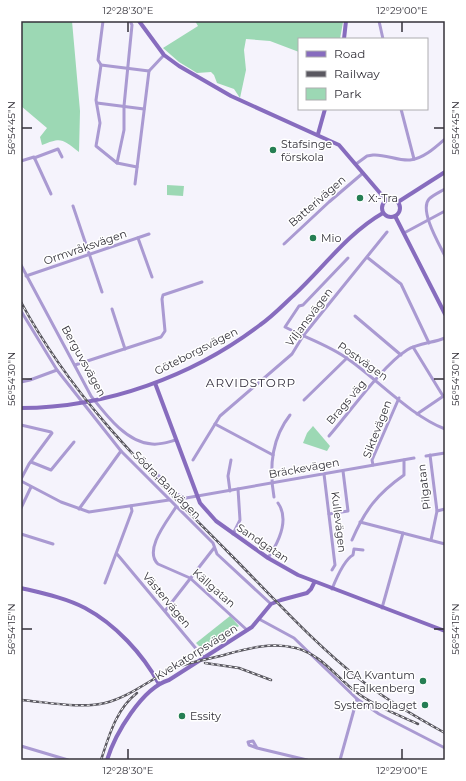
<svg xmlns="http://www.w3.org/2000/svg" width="466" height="781" font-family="Montserrat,sans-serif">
<rect width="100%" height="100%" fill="#f5f3fc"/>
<g fill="#9cd8b4">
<path d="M21,21H72L80,111L79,152C62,139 62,137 42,145L40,137L47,128L21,106Z"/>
<path d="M195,21H341L343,22L340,39H299V52L270,41L246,39L244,50L246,70L240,98L234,89L217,83L214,75L211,72L197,73L179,62L163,48L198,26Z"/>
<path d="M167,185L184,186L183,196L167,195Z"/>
<path d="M313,426L330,446L327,451L303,443L307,433Z"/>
<path d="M230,616L239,626L203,650L196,643Z"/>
</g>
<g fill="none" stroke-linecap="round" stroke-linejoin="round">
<g stroke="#aa9ad2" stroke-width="3">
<path d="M103,21L98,60L101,65L96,100L100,123L96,146L117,163L137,167"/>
<path d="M379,21L383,39"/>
<path d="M101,65L149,71"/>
<path d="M97,103L144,109"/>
<path d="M401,109L414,159"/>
<path d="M34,158L58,149L62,157"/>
<path d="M21,161L34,157L51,194"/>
<path d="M117,163L124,130V106L132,25L130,21"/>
<path d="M356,164L367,156L373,155C385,154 398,161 410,160C423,159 436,147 445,139"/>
<path d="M135,184L149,71L164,55"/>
<path d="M445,189C440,192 433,195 429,199C419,210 439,244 445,256"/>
<path d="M73,206L102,292"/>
<path d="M404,233L445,211"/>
<path d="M138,238L152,277"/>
<path d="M284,244L329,202L363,173"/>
<path d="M348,258L303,305L299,306L285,327C306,338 329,345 348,359C378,380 411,416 445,429"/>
<path d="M368,258L401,284L429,343"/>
<path d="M21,265L91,396C106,415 127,443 152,444C161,445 168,442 176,440"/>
<path d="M26,276L149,234"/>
<path d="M112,309L125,349"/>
<path d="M21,311L57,370"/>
<path d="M355,316L401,355"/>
<path d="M413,347L443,396"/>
<path d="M75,365L161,337L165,331L162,299L163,295L202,282"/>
<path d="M21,382L30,380L57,370L121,451L213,543L217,554L271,604"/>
<path d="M304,400L347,358"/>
<path d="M417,414L445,395"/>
<path d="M215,424L273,455"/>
<path d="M21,425L51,432L52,433L29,464L21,479"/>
<path d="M329,436C349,413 383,365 407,350C418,343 433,343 445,338"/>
<path d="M430,455L437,511L431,540"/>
<path d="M426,456L445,453"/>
<path d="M193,460L220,416L292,354L303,336L387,232"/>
<path d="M31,462L51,470L74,442"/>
<path d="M145,462L177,494L186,498L414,458"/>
<path d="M373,465L372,460L399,398"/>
<path d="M324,474L335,565L332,570"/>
<path d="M21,481L61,502L89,512L169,500"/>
<path d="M230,491L228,476L231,460"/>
<path d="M274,497C269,468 272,438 290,415"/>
<path d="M176,507C168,520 143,550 158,564L190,578L247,630"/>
<path d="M21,508L31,487"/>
<path d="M79,509L121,451"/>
<path d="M437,511L445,509"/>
<path d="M329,514L348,511L343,471"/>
<path d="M360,522L445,544"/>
<path d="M21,534L53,544"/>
<path d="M233,534L240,520L238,489"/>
<path d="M352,540C365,510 377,494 404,475V460"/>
<path d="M117,554L203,657"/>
<path d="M268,558C278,543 290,520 278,503"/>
<path d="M105,583L132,511L131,506"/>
<path d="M332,589C336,579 344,560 353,555L354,549L363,550"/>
<path d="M382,608L403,533"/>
<path d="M165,611L214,548"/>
<path d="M259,619L294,638L357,699L379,714L445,748"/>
<path d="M21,746L68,760"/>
<path d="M257,748L253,741L248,742L249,745L257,748L307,760"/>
<path d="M340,760L357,699"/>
</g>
<g stroke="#876cbe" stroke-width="4">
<path d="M139,21L164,55L179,66L231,96L339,145L386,200"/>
<path d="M344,39L346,21"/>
<path d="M318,134L325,109"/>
<circle cx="391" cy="208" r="9"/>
<path d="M398,202L445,172"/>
<path d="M395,216L445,314"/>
<path d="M155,383L200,503L216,521L268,558L298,575L445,631"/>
<path d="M21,408C106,408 193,376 260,325C273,316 283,305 294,295C323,268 348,233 383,213"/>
<path d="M21,588C42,593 66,598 85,608C115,624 143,654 159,684"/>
<path d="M107,760C115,734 142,688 169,680L252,627L271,604L281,600L307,593L311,589L314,583"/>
</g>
<g stroke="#5a5860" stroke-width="2.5">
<g id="rail">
<path d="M21,302C74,401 150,473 227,551C271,595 313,643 362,681C388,701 416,717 445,733"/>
<path d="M205,663L239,668L271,680"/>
<path d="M21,700C46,702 81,709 105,703C129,697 148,681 170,670C184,663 200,661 216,657C243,650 268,641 296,648C322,655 336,677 356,692C375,706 396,714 418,724"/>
<path d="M101,760C109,736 116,709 137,693"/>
</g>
</g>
<use href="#rail" stroke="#fff" stroke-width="1" stroke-dasharray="3" stroke-linecap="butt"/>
</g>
<path fill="none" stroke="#34323a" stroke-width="1.5" d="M128,22V32M402,22V32M22,128H32M434,128H444M22,379H32M434,379H444M22,629H32M434,629H444M128,749V759M402,749V759"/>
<g fill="#257e53" stroke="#fff" stroke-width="1.5">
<circle cx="273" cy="150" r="4"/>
<circle cx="360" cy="198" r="4"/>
<circle cx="313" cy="238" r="4"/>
<circle cx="423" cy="681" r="4"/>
<circle cx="425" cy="705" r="4"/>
<circle cx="182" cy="716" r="4"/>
</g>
<g text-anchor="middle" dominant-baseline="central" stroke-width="3" stroke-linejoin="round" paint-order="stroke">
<g font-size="11" fill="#34323a" stroke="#fff" text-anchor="start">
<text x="281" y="144">Stafsinge<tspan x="281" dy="13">förskola</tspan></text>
<text x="368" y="198">X:-Tra</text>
<text x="321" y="238">Mio</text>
<text x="415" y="675" text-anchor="end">ICA Kvantum<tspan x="415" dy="13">Falkenberg</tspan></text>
<text x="417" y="705" text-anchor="end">Systembolaget</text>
<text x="190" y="716">Essity</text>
</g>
<g font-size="11" fill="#34323a" stroke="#fff">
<text transform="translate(317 201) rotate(-41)">Batterivägen</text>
<text transform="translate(85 247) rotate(-19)">Ormvråksvägen</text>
<text transform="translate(309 317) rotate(-53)">Viljansvägen</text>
<text transform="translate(196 351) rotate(-27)">Göteborgsvägen</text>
<text transform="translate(84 361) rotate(61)">Berguvsvägen</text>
<text transform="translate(363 361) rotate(35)">Postvägen</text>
<text transform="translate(346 402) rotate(-50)">Brags väg</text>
<text transform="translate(377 429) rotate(-69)">Siktevägen</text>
<text transform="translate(304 468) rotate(-10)">Bräckevägen</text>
<text transform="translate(167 485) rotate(45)">Södra Banvägen</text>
<text transform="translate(424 487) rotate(-97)">Pilgatan</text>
<text transform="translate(339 522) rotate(83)">Kullevägen</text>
<text transform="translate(263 543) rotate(34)">Sandgatan</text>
<text transform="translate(214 588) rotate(41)">Källgatan</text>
<text transform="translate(167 600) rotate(50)">Västervägen</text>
<text transform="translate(196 652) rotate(-32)">Kvekatorpsvägen</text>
</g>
<g font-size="12" letter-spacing="1" fill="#312c3c" stroke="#fff">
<text x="251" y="382">ARVIDSTORP</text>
</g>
</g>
<rect width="466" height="781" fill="none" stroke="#ffffff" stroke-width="44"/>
<rect x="298" y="38" width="130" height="72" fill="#ffffff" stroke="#aeadb0"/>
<rect x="306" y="51" width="20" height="6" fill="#876cbe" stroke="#aeadb0"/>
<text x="334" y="58" font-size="12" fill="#34323a">Road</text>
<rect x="306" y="71" width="20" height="6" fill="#5a5860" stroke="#aeadb0"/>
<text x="334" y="78" font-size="12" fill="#34323a">Railway</text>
<rect x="306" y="88" width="20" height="12" fill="#9cd8b4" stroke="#aeadb0"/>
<text x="334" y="98" font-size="12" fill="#34323a">Park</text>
<rect x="22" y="22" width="422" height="737" fill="none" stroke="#34323a" stroke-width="1.5"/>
<g font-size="10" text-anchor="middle" fill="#34323a">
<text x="128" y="14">12°28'30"E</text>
<text x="402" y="14">12°29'00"E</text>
<text transform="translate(11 128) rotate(-90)" y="4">56°54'45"N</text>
<text transform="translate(455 128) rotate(-90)" y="4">56°54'45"N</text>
<text transform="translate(11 379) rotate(-90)" y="4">56°54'30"N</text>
<text transform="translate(455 379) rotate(-90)" y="4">56°54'30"N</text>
<text transform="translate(11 629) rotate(-90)" y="4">56°54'15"N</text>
<text transform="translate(455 629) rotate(-90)" y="4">56°54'15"N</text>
<text x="128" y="774">12°28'30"E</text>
<text x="402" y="774">12°29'00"E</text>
</g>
</svg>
